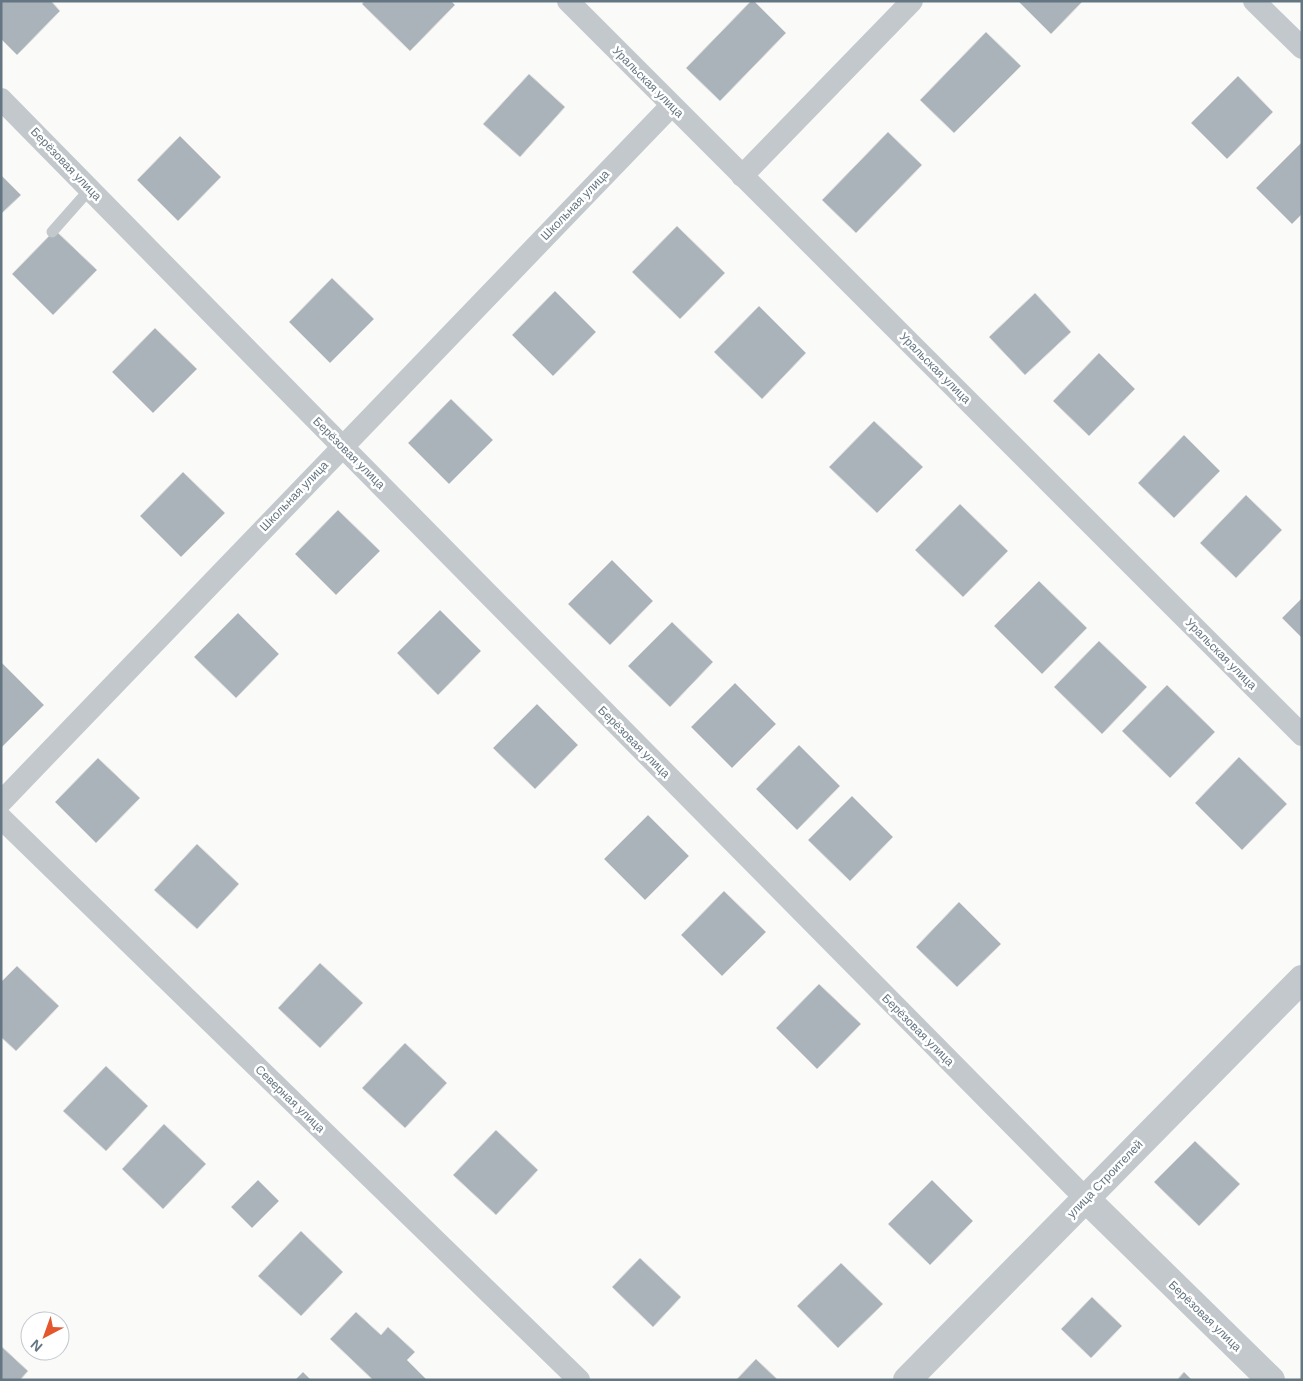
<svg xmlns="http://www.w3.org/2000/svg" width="1303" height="1381" font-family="Helvetica,sans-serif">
<rect width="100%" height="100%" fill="#fafaf8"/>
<g fill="#aab3b9" stroke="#dcdcda">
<path d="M1,1H51L60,11L17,55L1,39Z"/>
<path d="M364,1H451L455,5L410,51L362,4Z"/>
<path d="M751,1H754L786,33L720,101L686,68Z"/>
<path d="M1018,1H1083L1051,34Z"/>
<path d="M986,32L1021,66L954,133L920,100Z"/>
<path d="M529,74L565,107L520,157L483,124Z"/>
<path d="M1238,76L1273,112L1227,159L1191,123Z"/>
<path d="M888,132L922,165L856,233L822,200Z"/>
<path d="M180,136L221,177L178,221L137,180Z"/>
<path d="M1302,142V214L1292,224L1256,188Z"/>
<path d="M1,175L21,195L1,214Z"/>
<path d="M677,226L725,273L680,319L632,272Z"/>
<path d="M55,230L97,270L53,315L12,274Z"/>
<path d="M332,278L374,319L330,363L289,322Z"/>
<path d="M555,291L596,332L553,376L512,335Z"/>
<path d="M1035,293L1071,332L1025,375L989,337Z"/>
<path d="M759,306L806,353L762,399L714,352Z"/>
<path d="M155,328L197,369L153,413L112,372Z"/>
<path d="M1099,353L1135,389L1089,436L1053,401Z"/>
<path d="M451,399L493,440L449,484L408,443Z"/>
<path d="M874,421L923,467L877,513L829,467Z"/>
<path d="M1184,435L1220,471L1174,518L1138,483Z"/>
<path d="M183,472L225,513L181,557L140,516Z"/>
<path d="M1246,495L1282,530L1236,578L1200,543Z"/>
<path d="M960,504L1008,551L963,597L915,550Z"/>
<path d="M338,510L380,551L336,595L295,554Z"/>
<path d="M612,560L653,601L610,645L568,604Z"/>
<path d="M1039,581L1087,628L1042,674L994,626Z"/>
<path d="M1302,598V638L1282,618Z"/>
<path d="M440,610L481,651L438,695L397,653Z"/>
<path d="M238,613L279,654L236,698L194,657Z"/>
<path d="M672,622L713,662L670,707L628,666Z"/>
<path d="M1099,641L1147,687L1102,734L1054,687Z"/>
<path d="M2,663L44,705L1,748V665Z"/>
<path d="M735,683L776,724L732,768L691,727Z"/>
<path d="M1167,685L1215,732L1170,778L1122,731Z"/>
<path d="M537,704L578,745L535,789L493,748Z"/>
<path d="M799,745L840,786L797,830L756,789Z"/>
<path d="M1239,757L1287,804L1242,850L1195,803Z"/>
<path d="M98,758L140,798L96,843L55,802Z"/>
<path d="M852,796L893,837L850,881L808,840Z"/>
<path d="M648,815L689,856L645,900L604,859Z"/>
<path d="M197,844L239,884L197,929L154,890Z"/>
<path d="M724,891L766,932L722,976L681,935Z"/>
<path d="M959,902L1001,944L957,987L916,947Z"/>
<path d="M320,963L363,1003L320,1048L278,1008Z"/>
<path d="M17,966L59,1006L16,1051L1,1037V982Z"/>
<path d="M819,984L861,1024L817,1069L776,1028Z"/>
<path d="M405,1043L447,1083L405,1128L362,1088Z"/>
<path d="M106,1066L148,1106L106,1151L63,1111Z"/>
<path d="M164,1124L206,1164L163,1209L122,1169Z"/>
<path d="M496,1130L538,1170L496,1215L453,1175Z"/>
<path d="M1195,1141L1240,1184L1199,1226L1154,1182Z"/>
<path d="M258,1180L279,1201L252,1228L231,1207Z"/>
<path d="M932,1180L973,1221L930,1265L888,1224Z"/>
<path d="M301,1231L343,1272L301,1316L258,1276Z"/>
<path d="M640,1258L681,1297L653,1327L612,1287Z"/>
<path d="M841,1263L883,1304L838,1348L797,1306Z"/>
<path d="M1092,1297L1122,1326L1091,1358L1061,1329Z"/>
<path d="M356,1312L381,1335L388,1327L415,1352L407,1360L426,1379L425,1380H373L330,1339Z"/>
<path d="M1,1346L28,1371L20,1380H1Z"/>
<path d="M756,1359L778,1380H736Z"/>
<path d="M303,1372L311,1380H295Z"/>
<path d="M1184,1372L1192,1380H1177Z"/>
</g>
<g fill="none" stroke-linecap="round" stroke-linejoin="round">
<path stroke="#c3c8cc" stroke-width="11" d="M52,232L90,189"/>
<g stroke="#c3c8cc" stroke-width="22">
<path d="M568,1L1302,735"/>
<path d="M1254,1L1302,48"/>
<path d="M1,99L342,446L1086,1199"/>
<path d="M742,176L912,1"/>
<path d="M1,802L671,106"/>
<path d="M1,818L579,1380"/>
</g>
<g stroke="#c3c8cc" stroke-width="28">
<path d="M1086,1199L1271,1380"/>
<path d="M907,1380L1302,979"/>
</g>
</g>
<g text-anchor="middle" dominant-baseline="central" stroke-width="5" stroke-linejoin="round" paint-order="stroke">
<g font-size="12" fill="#657683" stroke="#fff">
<text transform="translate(648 82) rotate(45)">Уральская улица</text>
<text transform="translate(66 164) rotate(46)">Берёзовая улица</text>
<text transform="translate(575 205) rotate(-46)">Школьная улица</text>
<text transform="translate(935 368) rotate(45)">Уральская улица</text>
<text transform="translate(349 453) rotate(45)">Берёзовая улица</text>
<text transform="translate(294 496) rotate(-46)">Школьная улица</text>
<text transform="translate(1221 654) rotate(45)">Уральская улица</text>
<text transform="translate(634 742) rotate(45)">Берёзовая улица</text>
<text transform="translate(918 1030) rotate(45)">Берёзовая улица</text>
<text transform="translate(290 1099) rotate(44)">Северная улица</text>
<text transform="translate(1105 1179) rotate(-46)">улица Строителей</text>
<text transform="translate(1205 1316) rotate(44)">Берёзовая улица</text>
</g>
</g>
<rect width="1303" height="1381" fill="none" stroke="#657683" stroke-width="5"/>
<g transform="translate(45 1336) rotate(221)"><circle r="24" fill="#ffffff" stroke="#c1c8cd"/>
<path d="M0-4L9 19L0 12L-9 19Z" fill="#e4572e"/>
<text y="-8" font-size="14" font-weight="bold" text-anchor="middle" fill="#657683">N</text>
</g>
</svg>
